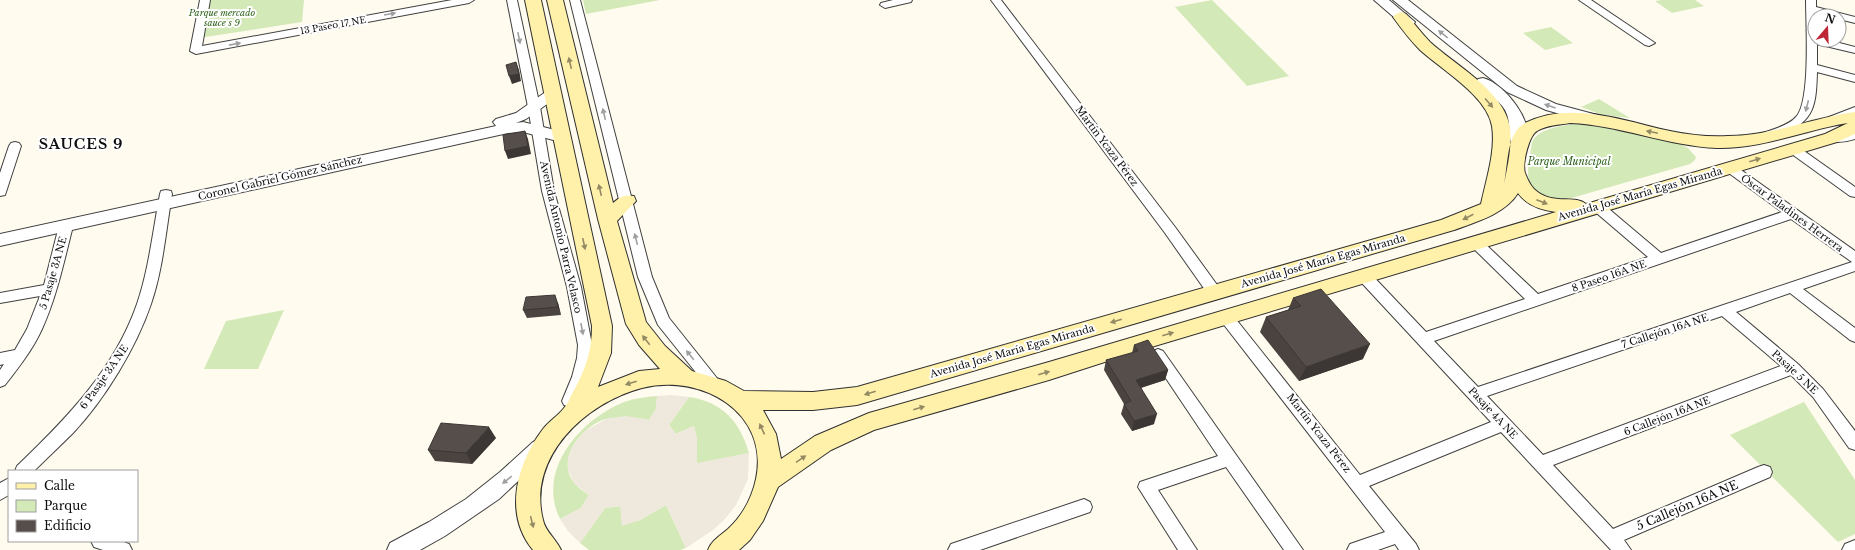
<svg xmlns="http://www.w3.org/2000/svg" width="1855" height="550" font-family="'Libre Baskerville',serif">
<rect width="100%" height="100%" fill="#fffbee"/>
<g fill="#d4e9b8">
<path d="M207,0H304L302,22L199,38Z"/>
<path d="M583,0H660L586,14Z"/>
<path d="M1212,0L1289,76L1247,86L1175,7Z"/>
<path d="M1662,0H1695L1704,6L1672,13L1655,1Z"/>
<path d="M1551,27L1573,43L1545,50L1523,33Z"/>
<path d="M1599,99L1630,118L1603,115L1581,107Z"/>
<path d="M1582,123L1598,125L1680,144L1688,148L1696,157L1695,160L1690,164L1561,201C1555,200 1548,200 1543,198C1520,189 1530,159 1532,142C1539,127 1567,125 1582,123Z"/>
<path d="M284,310L258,369H204L226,321Z"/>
<path d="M657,396L656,409L649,420C636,417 620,416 606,419C585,425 560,452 570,476C574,484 581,490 589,495L581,508L560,519C536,470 580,420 624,402C635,398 646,397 657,396Z"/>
<path d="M689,397C722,402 740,421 749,453L697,464V439L694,426L676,434L669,425Z"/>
<path d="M1804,402L1855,480V534L1838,542L1730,435Z"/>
<path d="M666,505L686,548L680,550H589L580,543L605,508L621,506L622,525L640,520Z"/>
</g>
<path fill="#efe9dd" d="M672,395L689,397L669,425L676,434L694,426L697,439V463L749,453L748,479L736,505L725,519L713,530L686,548L666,505L640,520L622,526L620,506L605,508L580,543L568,531L560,519L581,508L589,495L574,483L568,469V460L571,450L577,440L585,431L606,419L626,416L649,420L656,409L657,396Z"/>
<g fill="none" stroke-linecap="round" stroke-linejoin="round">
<g stroke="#414141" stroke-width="2">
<g id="minor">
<path d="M200,0H210L202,46L452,0H474L469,3L196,54L190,51Z"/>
<path d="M507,0H517L540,107L554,191L581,287L592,345L593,358L588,377L576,405L570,407L564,405L562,401L572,377L577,358L578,345L567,287L542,191L528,107Z"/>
<path d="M570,0H580L652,277L669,318L720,382L723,386L720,390L715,392L710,390L658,325L638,277Z"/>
<path d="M893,0H912L911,2L885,8L880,5L881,3Z"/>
<path d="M991,0H1001L1175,227L1220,289L1222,293L1220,297L1215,298L1210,297L1165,233Z"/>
<path d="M1579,0H1591L1655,43L1649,46L1645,45Z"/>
<path d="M1806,0H1816V7L1855,17V23L1839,19V16H1826L1817,14V16H1815V40H1828L1855,47V53L1817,44V65L1855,75V82L1817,72C1816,104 1815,121 1783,134C1776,137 1770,141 1763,139L1761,136L1763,133C1773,129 1788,126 1796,117C1811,102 1806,23 1806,0Z"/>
<path d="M1855,107V115L1837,123H1829L1827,120L1829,117Z"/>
<path d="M1855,131V139C1846,142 1836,143 1827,141L1825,138L1827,135C1836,133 1845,134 1855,131Z"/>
<path d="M15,142L19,143L21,146L6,192L5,195L0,196V173L9,146L11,143Z"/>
<path d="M1793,145L1797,146L1855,187V197L1850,196L1789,152L1787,149L1789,146Z"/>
<path d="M1730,164L1734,165L1855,251V271L1803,289L1855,328V342L1850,340L1790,293L1736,312L1798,364L1823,389L1855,431V450L1849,448L1813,397L1791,375L1553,465L1613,529L1758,467L1764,465L1770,467L1772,472L1770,477L1624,540L1631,550H1611L1501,432L1369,486L1416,544L1419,550H1399L1395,544L1378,550H1347L1350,544L1385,532L1221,321L1219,317L1221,313L1226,311L1231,313L1360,475L1491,422L1359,280L1357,276L1359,272L1364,271L1369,272L1426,332L1525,299L1471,246L1469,243L1471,240L1476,238L1481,240L1538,294L1648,257L1593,210L1591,207L1593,204L1598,202L1603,204L1661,253L1782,212L1726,171L1724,168L1726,165ZM1791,219L1852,262L1478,387L1434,341ZM1722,316L1781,366L1543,455L1487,396Z"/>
<path d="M166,190L171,191L172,194C166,230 163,269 151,304C136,348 105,399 73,433C60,446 47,458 34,471H15L17,466C66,419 114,370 137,304C149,269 153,230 160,194L161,191Z"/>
<path d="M66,221L71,223L73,226C64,261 57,296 42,329C33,349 19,367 5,385L0,387V370L4,364L0,365V353L15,350L27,329L40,296L0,303V293L44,285L59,226L61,223Z"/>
<path d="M1158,349L1163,351L1303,550H1284L1226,467L1158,490L1197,550H1178L1138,487L1140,482L1218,456L1153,359L1150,355L1153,351Z"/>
<path d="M9,478V495L0,500V483Z"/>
<path d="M1084,499L1090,502L1092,507L1090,512L980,550H948L951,544L957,542Z"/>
<path d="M1855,540V550H1842L1845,544Z"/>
<path d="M91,541H121L129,544L132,550H103L94,547Z"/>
</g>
</g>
<g stroke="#414141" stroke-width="2">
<g id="tertiary">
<path d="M1374,0H1389L1415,22L1413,25H1403Z"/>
<path d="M1393,0H1408L1517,86L1556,104L1601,116L1604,119L1601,122L1596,124L1546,110L1507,92Z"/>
<path d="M1483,78C1504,83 1538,125 1525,147L1519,148L1513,147C1507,137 1512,122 1505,110C1498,98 1483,93 1476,82L1478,79Z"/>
<path d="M552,89L557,91L560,94L557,97L526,119L516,123L523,122L567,133L569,137L567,141L561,142L523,132L508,133L0,246V234L496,126L493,122L496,119L516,113L547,91Z"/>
<path d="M540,439L547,442L550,448L547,454L499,499L445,536L420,550H387L390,543L429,522L466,499L500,472L533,442Z"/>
</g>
</g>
<g stroke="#303030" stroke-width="2">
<path id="secondary" d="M525,0H541L612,326L611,353L598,387L639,371L660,369L639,345L626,324L598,219L547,0H563L613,203C620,197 624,194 634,196L636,201L617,221L646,322L665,346L692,371L726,381L744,391L813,392L857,387L1441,220L1481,204C1486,180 1496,151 1492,126C1487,96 1442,70 1420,50C1410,40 1401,28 1393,17L1396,14L1401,12L1406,14C1414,23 1421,33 1430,42C1454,64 1498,88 1508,120C1514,139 1508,164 1504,184C1508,166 1506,133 1525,123C1571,100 1624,121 1670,131C1689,135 1708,137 1728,136C1771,136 1812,118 1855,112V134L1837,142L1148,348L1049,380L874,430L831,450L778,487L763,521L750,540L739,550H708C712,540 720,536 728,529C742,516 752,498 756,479C770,412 701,373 642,388C585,403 527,457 543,520C545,531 556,539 561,550H533C503,514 517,463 543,429C549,421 558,416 564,408C568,404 570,397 573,392C585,371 592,351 592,326ZM1570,123C1620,125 1667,146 1717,148C1763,149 1804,130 1848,123L1825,134L1586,204C1574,194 1551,206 1534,189C1530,185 1527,178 1525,173C1522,164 1529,135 1537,131C1547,125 1559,125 1570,123ZM1518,193C1527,206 1542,210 1556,212L1049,362L869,413L815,436L781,459L776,434L763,410H813L857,405L1454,230C1476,222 1505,214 1518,193Z"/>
</g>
<use href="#minor" fill="#fff" fill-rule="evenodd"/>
<use href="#tertiary" fill="#fff" fill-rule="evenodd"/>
<use href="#secondary" fill="#fff0aa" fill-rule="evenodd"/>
</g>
<g fill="#4a4340">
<path d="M1293,298L1363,359L1299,381L1260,332L1266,317L1288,310Z"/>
<path d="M558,303L561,315L527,318L523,310Z"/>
<path d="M1134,345L1168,370L1165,380L1141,388L1154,424L1132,431L1121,414L1124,404L1104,370L1106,360L1132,353Z"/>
<path d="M496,438L472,464L435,461L428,450Z"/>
</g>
<g fill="#3c3734">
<path d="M516,62L519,70L521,81L512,84L509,76Z"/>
<path d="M525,131L528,139L531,154L508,159L505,151Z"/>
<path d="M555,295L558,303L561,315L558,307Z"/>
<path d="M1370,344L1363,359L1299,381L1306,367Z"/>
<path d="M1168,370L1165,380L1133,390L1136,380Z"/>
<path d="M1157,414L1154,424L1132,431L1134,421Z"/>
<path d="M489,427L496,438L472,464L466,453Z"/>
</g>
<g fill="#564e4a" stroke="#3c3734">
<path d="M516,62L519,74L509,76L506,65Z"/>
<path d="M525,131L528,146L505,151L503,135Z"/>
<path d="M1321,289L1370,344L1306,367L1266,317L1301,306L1293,298Z"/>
<path d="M555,295L558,307L523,310L526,297Z"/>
<path d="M1148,340L1168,370L1136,380L1157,414L1134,421L1124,404L1131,401L1106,360L1138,351L1134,345Z"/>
<path d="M441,423L489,427L466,453L428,450Z"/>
</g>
<defs><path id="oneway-solid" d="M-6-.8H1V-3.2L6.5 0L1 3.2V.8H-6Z"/></defs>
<g fill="#9f9f9f">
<use href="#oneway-solid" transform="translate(390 14) rotate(-10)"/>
<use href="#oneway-solid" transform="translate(1443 34) rotate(-141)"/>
<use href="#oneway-solid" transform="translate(519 38) rotate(79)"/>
<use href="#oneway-solid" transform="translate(235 44) rotate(-11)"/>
<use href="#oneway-solid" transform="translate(1550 106) rotate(-161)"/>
<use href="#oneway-solid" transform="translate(1807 106) rotate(104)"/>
<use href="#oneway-solid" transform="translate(604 114) rotate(-103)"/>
<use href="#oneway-solid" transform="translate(636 239) rotate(-104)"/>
<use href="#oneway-solid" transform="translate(582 329) rotate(79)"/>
<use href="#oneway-solid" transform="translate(690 355) rotate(-129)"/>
<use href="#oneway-solid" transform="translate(507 480) rotate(141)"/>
</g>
<g fill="#938a64">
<use href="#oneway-solid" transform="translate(570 63) rotate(-103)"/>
<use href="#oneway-solid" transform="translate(1489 103) rotate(49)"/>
<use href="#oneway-solid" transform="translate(1652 132) rotate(-168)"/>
<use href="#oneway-solid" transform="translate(1755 160) rotate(-17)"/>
<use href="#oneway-solid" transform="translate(600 190) rotate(-103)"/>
<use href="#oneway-solid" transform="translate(1542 202) rotate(21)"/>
<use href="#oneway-solid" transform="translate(1468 217) rotate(153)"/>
<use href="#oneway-solid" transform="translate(584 244) rotate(78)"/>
<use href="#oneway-solid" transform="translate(1116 321) rotate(164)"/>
<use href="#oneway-solid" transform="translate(1168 334) rotate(-16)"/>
<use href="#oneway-solid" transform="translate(646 340) rotate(-128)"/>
<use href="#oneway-solid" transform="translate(1044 373) rotate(-16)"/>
<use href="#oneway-solid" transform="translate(631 383) rotate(162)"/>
<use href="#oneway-solid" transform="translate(870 393) rotate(163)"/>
<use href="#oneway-solid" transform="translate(919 408) rotate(-16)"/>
<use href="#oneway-solid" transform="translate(762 429) rotate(-115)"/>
<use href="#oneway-solid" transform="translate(801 459) rotate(-34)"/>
<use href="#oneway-solid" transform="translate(532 522) rotate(76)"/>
</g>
<g text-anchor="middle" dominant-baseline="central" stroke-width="4" stroke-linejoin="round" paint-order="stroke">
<g font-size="9" font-style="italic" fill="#31651e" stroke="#fff">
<text x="222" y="12">Parque mercado<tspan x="222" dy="10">sauce s 9</tspan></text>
</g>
<g font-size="9" fill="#0e0e0e" stroke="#fff">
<text transform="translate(333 25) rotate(-10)">13 Paseo 17 NE</text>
</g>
<g font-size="10" fill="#0e0e0e" stroke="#fff">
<text transform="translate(1107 146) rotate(53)">Martín Ycaza Pérez</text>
<text transform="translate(280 178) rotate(-13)">Coronel Gabriel Gómez Sánchez</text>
<text transform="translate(1640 194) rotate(-16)">Avenida José María Egas Miranda</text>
<text transform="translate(1792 213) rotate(36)">Óscar Paladines Herrera</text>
<text transform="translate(561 237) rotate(77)">Avenida Antonio Parra Velasco</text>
<text transform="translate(1323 261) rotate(-16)">Avenida José María Egas Miranda</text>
<text transform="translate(53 273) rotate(-74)">5 Pasaje 3A NE</text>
<text transform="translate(1609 276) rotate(-19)">8 Paseo 16A NE</text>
<text transform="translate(1665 331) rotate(-18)">7 Callejón 16A NE</text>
<text transform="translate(1012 351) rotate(-16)">Avenida José María Egas Miranda</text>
<text transform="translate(1795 372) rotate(43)">Pasaje 5 NE</text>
<text transform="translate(104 377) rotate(-55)">6 Pasaje 3A NE</text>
<text transform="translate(1493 413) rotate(47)">Pasaje 4A NE</text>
<text transform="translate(1667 416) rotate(-21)">6 Callejón 16A NE</text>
<text transform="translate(1319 433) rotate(52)">Martín Ycaza Pérez</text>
</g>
<g font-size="10" font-style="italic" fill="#31651e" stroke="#fff">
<text x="1569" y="161">Parque Municipal</text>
</g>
<g font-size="12" fill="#0e0e0e" stroke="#fff">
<text transform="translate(1687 505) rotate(-23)">5 Callejón 16A NE</text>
</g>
<g font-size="14" font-weight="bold" letter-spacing="1" fill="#0e0e0e" stroke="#fff">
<text x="81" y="144">SAUCES 9</text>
</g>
</g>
<rect x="8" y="470" width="130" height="72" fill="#ffffff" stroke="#9f9f9f"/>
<rect x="16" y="483" width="20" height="6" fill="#fff0aa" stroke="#9f9f9f"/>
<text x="44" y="490" font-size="12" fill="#0e0e0e">Calle</text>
<rect x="16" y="500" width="20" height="12" fill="#d4e9b8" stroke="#9f9f9f"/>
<text x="44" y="510" font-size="12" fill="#0e0e0e">Parque</text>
<rect x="16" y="520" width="20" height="12" fill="#564e4a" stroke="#9f9f9f"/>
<text x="44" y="530" font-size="12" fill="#0e0e0e">Edificio</text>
<g transform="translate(1827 28) rotate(19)"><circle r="19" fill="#ffffff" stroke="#9f9f9f"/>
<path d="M0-3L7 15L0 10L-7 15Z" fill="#be2635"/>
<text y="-6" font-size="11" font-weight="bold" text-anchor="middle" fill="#0e0e0e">N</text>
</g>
</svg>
